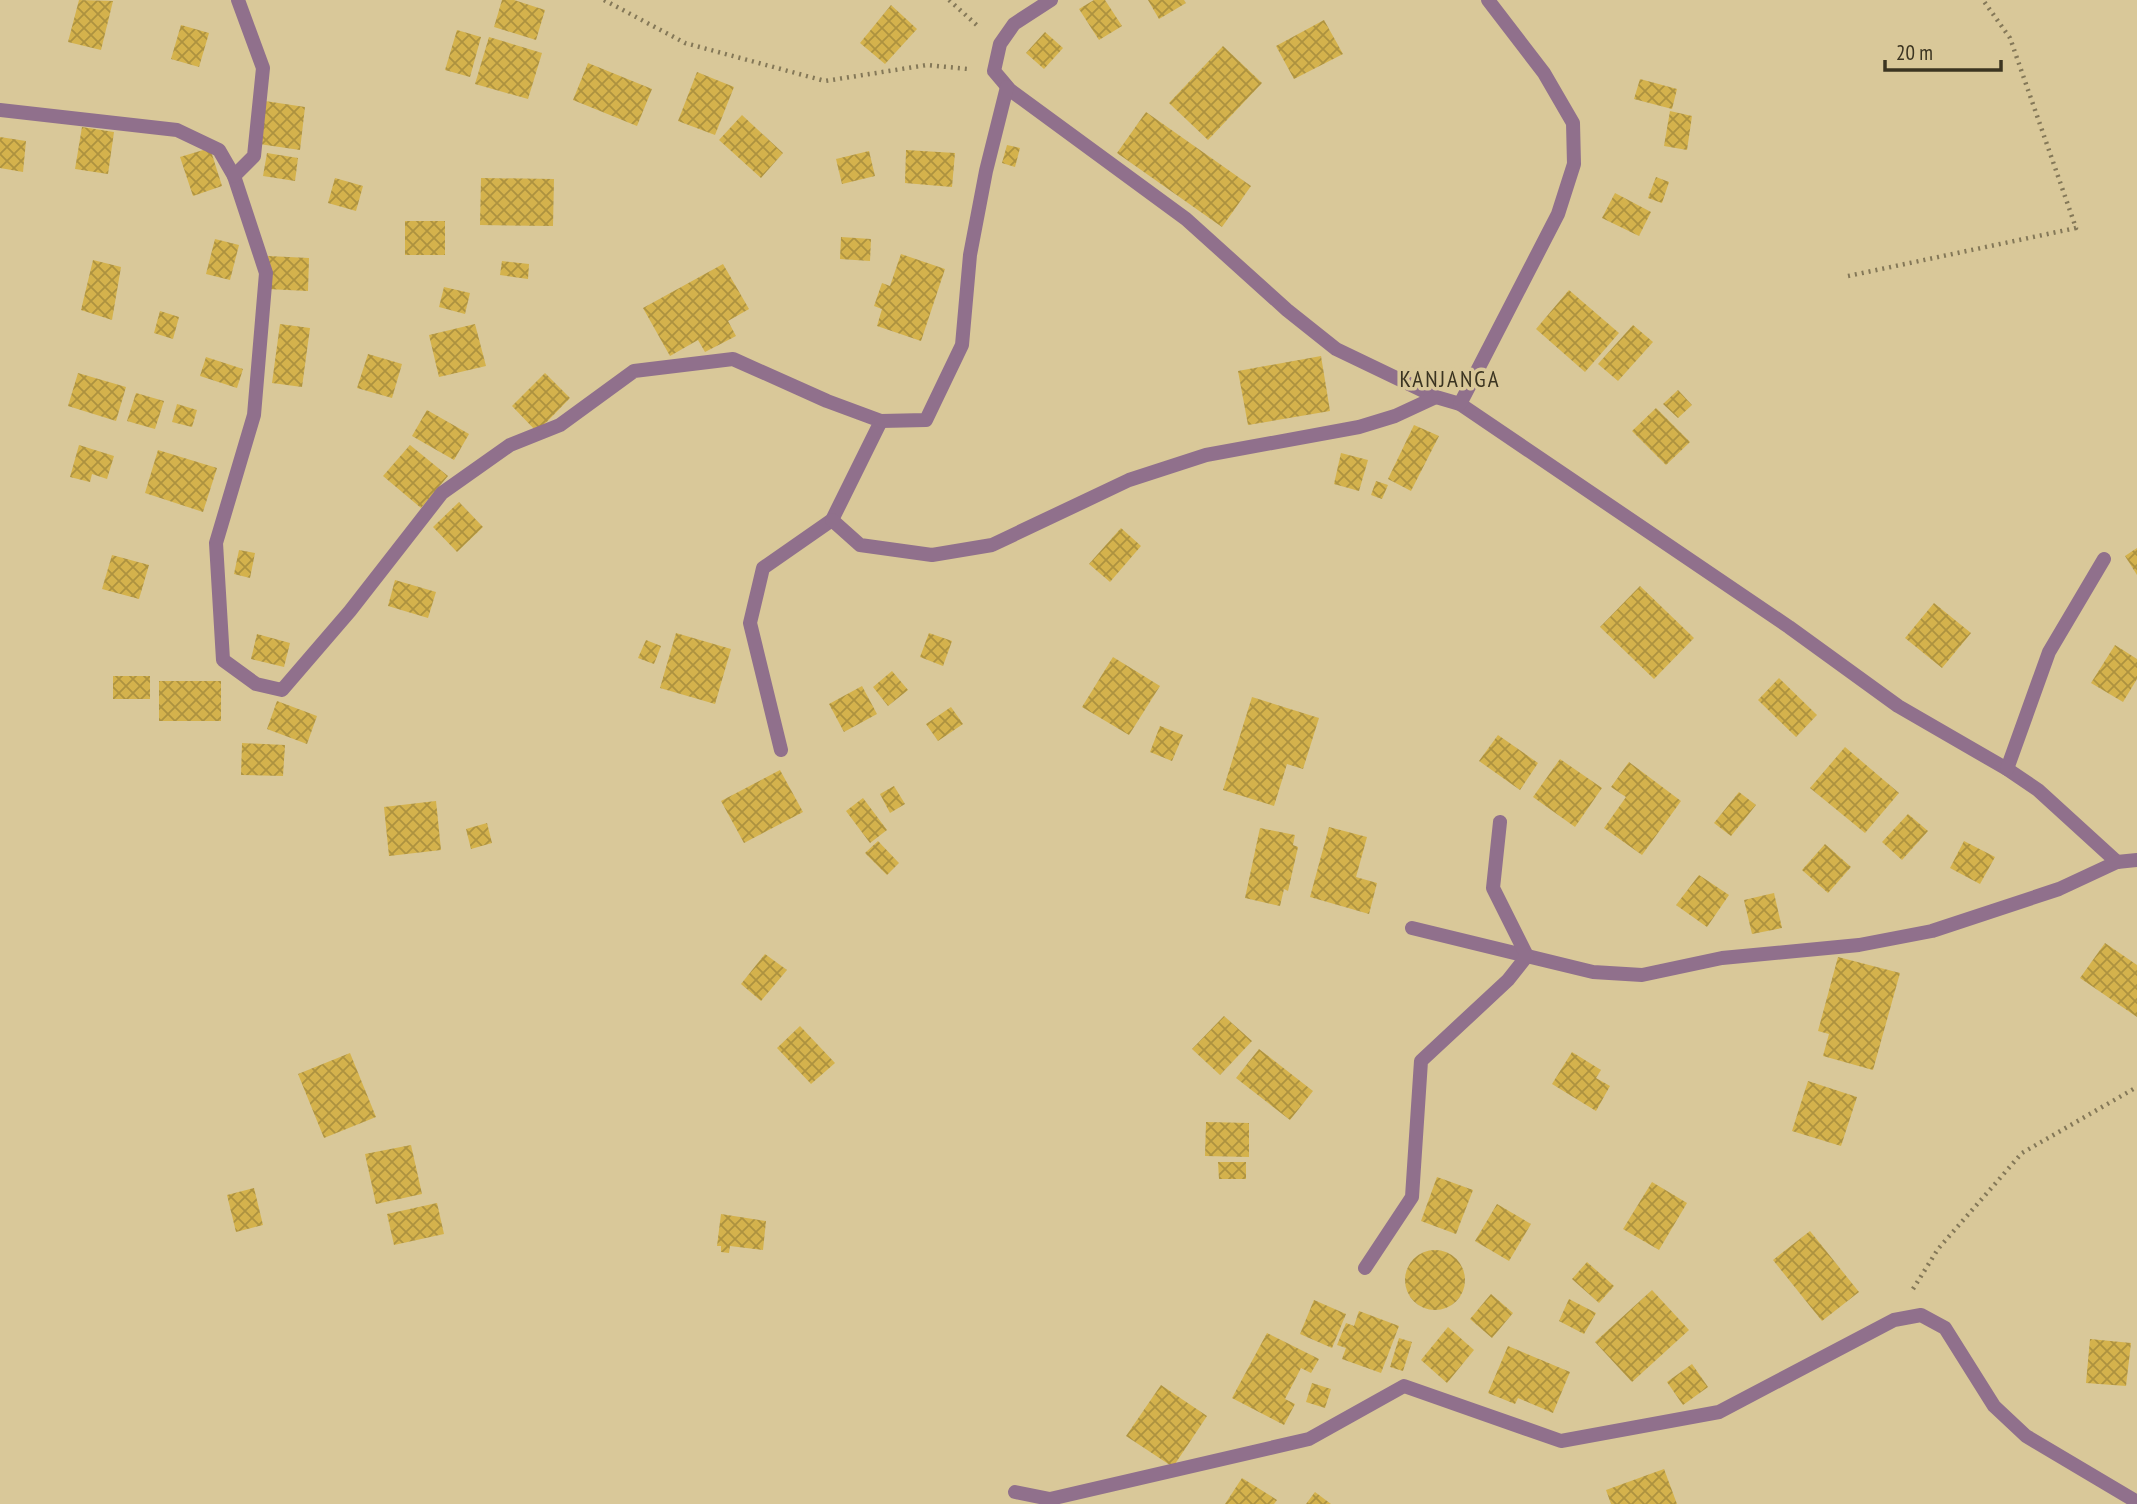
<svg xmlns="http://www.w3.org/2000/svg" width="2137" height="1504" font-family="'PT Sans Narrow',sans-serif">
<defs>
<pattern id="building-cross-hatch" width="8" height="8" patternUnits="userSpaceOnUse" patternTransform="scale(1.75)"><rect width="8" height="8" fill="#d4b24c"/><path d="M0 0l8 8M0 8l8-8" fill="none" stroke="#ad923f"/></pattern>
</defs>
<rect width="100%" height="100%" fill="#d9c899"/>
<g fill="url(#building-cross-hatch)">
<path d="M79,0L113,1L101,50L68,42Z"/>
<path d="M502,0H514L545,10L536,40L494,27Z"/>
<path d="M1094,0H1105L1122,26L1099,40L1079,9Z"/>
<path d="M1148,0H1184L1186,3L1159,19Z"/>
<path d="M891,5L917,29L885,64L860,43Z"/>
<path d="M1324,20L1343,54L1294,79L1276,46Z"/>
<path d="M181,25L209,33L199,67L171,59Z"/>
<path d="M457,30L481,37L470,77L445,70Z"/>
<path d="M1045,32L1063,48L1044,69L1026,53Z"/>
<path d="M489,37L542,53L528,99L475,84Z"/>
<path d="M1223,46L1262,83L1208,140L1169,103Z"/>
<path d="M588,63L652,89L637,126L573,100Z"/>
<path d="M697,72L734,87L715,135L678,121Z"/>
<path d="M1640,79L1677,89L1672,109L1634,99Z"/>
<path d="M265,101L305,107L300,150L259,144Z"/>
<path d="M1670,111L1692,116L1687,150L1664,146Z"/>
<path d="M1146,112L1251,186L1222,227L1117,153Z"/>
<path d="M742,115L783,153L761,178L719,140Z"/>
<path d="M82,127L114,132L108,174L75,169Z"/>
<path d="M0,137L26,141L23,172L0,168Z"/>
<path d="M1007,145L1020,148L1015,167L1002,163Z"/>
<path d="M210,148L222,186L193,196L180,157Z"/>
<path d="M906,150L955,153L952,187L905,183Z"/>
<path d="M869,151L875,176L842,184L836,159Z"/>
<path d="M267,153L298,158L295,181L263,176Z"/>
<path d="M1656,177L1669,182L1662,203L1648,198Z"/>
<path d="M335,178L363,186L356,211L328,203Z"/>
<path d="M481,178L554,179L553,226L480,225Z"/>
<path d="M1615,193L1651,212L1639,236L1602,218Z"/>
<rect x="405" y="221" width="40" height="34"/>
<path d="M841,237L871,239L870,261L840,259Z"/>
<path d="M215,239L239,245L230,280L206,274Z"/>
<path d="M901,254L945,269L921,341L877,326L882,309L874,306L882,283L890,286Z"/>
<path d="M268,256L309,258L308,291L267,289Z"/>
<path d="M93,260L121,267L112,320L81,310Z"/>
<path d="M502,261L529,264L528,279L500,275Z"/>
<path d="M723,264L749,309L728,321L736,336L705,352L698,340L670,356L643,308Z"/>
<path d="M444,287L470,293L465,314L439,307Z"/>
<path d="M1569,290L1619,333L1585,372L1536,329Z"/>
<path d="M160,311L179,317L173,339L154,333Z"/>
<path d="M280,324L310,328L302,387L272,383Z"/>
<path d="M475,324L486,366L439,377L429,335Z"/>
<path d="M1633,325L1653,342L1618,381L1598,364Z"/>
<path d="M368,354L402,364L392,398L357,388Z"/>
<path d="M1321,356L1330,411L1248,425L1238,371Z"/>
<path d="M206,357L243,369L237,388L200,376Z"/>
<path d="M78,373L126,387L116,421L68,406Z"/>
<path d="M545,373L570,398L537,432L512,406Z"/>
<path d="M1678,390L1692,405L1678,418L1663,404Z"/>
<path d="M136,393L164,401L155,429L127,421Z"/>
<path d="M177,404L197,410L192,427L172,422Z"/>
<path d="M1656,408L1690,442L1666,465L1632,431Z"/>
<path d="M427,410L469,434L454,460L412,436Z"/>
<path d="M1414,425L1439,436L1411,491L1388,479Z"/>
<path d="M79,445L114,456L107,479L92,474L90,482L70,477Z"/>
<path d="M410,445L448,476L421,508L383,476Z"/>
<path d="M158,450L217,468L203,512L145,493Z"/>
<path d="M1341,453L1368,460L1359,491L1334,484Z"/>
<path d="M1376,481L1388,485L1382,499L1371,495Z"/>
<path d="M459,502L483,527L457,552L433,527Z"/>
<path d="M1121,528L1141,546L1110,582L1089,564Z"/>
<path d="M2137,548V575L2125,556Z"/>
<path d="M239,550L255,553L250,578L234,574Z"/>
<path d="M112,555L149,565L139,599L102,589Z"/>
<path d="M395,580L436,592L428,618L388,606Z"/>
<path d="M1640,586L1694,638L1654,679L1600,627Z"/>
<path d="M1934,603L1971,633L1942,668L1905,638Z"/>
<path d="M676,633L731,649L715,704L660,688Z"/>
<path d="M929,633L952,641L943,666L920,657Z"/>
<path d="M257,634L290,643L284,667L251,659Z"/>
<path d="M646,640L661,646L654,664L638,658Z"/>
<path d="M2115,645L2137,659V679L2123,702L2091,683Z"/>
<path d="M1113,657L1160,686L1129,735L1082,707Z"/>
<path d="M892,671L908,690L888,706L873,687Z"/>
<rect x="113" y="676" width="37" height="23"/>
<path d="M1779,678L1817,715L1796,737L1758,700Z"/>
<rect x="159" y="681" width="62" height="40"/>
<path d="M862,686L877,714L844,732L829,704Z"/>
<path d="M1252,697L1319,718L1303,769L1287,764L1274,806L1223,790Z"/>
<path d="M277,701L317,716L307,744L267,729Z"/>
<path d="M951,707L963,724L938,741L926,724Z"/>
<path d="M1160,726L1183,735L1172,761L1150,752Z"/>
<path d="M1498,735L1538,763L1520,790L1479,761Z"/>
<path d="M242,743L285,745L283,776L241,775Z"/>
<path d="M1845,747L1899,793L1865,833L1810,788Z"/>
<path d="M1560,759L1602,788L1575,827L1533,797Z"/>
<path d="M1629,762L1681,801L1642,855L1604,828L1626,797L1611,787Z"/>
<path d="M780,770L803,812L744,843L721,801Z"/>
<path d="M894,786L905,804L890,813L880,794Z"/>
<path d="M1739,792L1756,805L1731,836L1714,823Z"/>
<path d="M863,798L887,830L870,843L846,811Z"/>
<path d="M436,801L441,850L389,856L384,807Z"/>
<path d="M1908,814L1928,831L1902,860L1882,842Z"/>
<path d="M487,823L492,843L471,849L466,829Z"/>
<path d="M1329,827L1367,837L1356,877L1377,883L1369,914L1310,897Z"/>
<path d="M1260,828L1295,835L1293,845L1298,847L1288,891L1284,889L1280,906L1245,898Z"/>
<path d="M878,841L899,863L887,875L865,853Z"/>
<path d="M1964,841L1995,857L1980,884L1950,868Z"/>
<path d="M1825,844L1851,867L1828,893L1802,870Z"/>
<path d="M1699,875L1729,895L1707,927L1676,905Z"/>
<path d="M1774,893L1782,928L1752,934L1744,900Z"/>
<path d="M2105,943L2137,965V1017L2080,978Z"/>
<path d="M765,954L787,970L761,1001L741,984Z"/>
<path d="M1838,957L1900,973L1873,1070L1823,1056L1829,1034L1818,1031Z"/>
<path d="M1224,1016L1252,1041L1220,1075L1192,1049Z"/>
<path d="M800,1026L835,1063L811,1084L777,1048Z"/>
<path d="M1259,1049L1313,1091L1290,1120L1236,1078Z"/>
<path d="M1572,1052L1601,1070L1596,1078L1610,1086L1596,1111L1552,1084Z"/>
<path d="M350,1053L376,1117L324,1138L298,1074Z"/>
<path d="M1808,1081L1857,1097L1841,1146L1792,1131Z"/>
<path d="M1206,1122L1249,1123V1157L1205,1156Z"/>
<path d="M411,1145L422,1194L376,1204L365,1154Z"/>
<path d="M1218,1162H1246V1179H1219Z"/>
<path d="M1437,1177L1473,1190L1456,1234L1421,1221Z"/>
<path d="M1652,1182L1687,1203L1659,1250L1623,1229Z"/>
<path d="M254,1188L263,1225L236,1232L227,1195Z"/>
<path d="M437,1203L444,1234L394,1245L387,1214Z"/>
<path d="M1497,1204L1531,1224L1509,1261L1475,1241Z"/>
<path d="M721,1214L766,1221L763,1250L730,1246L729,1253L721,1252V1246H717Z"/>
<path d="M1810,1231L1859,1292L1822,1321L1773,1260Z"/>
<circle cx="1435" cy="1280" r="30"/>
<path d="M1587,1262L1614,1286L1599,1303L1572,1279Z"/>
<path d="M1652,1290L1689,1330L1632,1382L1595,1342Z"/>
<path d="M1491,1294L1513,1313L1492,1338L1470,1319Z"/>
<path d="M1569,1299L1596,1313L1584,1334L1559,1321Z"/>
<path d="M1314,1300L1346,1314L1332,1348L1300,1334Z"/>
<path d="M1359,1311L1399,1326L1381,1373L1342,1359L1346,1348L1337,1345L1346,1323L1354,1326Z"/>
<path d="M1448,1327L1474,1350L1447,1383L1421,1360Z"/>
<path d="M1267,1333L1319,1359L1311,1373L1301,1368L1285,1399L1295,1404L1284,1425L1232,1398Z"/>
<path d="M1399,1338L1412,1342L1403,1371L1390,1367Z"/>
<path d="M2090,1339L2131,1343L2126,1386L2086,1383Z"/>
<path d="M1508,1346L1570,1372L1553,1413L1518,1398L1515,1404L1488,1393Z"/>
<path d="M1692,1364L1708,1387L1683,1405L1667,1382Z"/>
<path d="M1312,1383L1331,1389L1325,1408L1306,1402Z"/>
<path d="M1161,1385L1207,1416L1173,1467L1126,1436Z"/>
<path d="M1664,1469L1677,1504H1611L1606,1490Z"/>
<path d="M1242,1478L1277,1500L1274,1504H1225Z"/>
<path d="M1315,1492L1331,1504H1306Z"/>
</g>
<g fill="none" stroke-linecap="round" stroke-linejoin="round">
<g stroke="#847858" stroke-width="4.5" stroke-dasharray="2 5" stroke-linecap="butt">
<path d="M604,0L685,43L825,81L927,65L968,69"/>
<path d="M949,0L980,28"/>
<path d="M1848,276L2076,228L2010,38L1983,0"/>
<path d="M1913,1289L1938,1249L2022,1153L2137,1087"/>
</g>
<g stroke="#90708c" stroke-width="14">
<path d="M1051,0L1014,24L1000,44L994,71L1010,90L1186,219L1287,310L1336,349L1436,397L1460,404L1789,627L1898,706L2007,769L2038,790L2117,862"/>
<path d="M0,110L177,130L219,150L234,176L266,273L254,415L216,543L223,660L256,684L282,690L350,611L442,493L510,445L560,425L634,371L733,359L827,401L881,421L832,520L763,568L750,623L781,750"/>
<path d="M234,176L254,156L263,68L238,0"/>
<path d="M1460,404L1558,214L1574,164L1573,123L1544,73L1488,0"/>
<path d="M881,421L926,420L962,345L970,255L986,171L1007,87"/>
<path d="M832,520L860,545L932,555L992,545L1129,480L1206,455L1359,427L1395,416L1436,397"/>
<path d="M2007,769L2049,652L2104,559"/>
<path d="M1412,928L1593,972L1642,975L1722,958L1859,945L1932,931L2059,889L2117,862L2137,860"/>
<path d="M1365,1268L1412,1197L1421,1061L1508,980L1527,956L1493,888L1500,822"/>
<path d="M1015,1492L1050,1499L1309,1439L1404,1386L1561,1441L1719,1412L1894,1320L1921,1315L1945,1328L1994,1406L2026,1436L2137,1502"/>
</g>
</g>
<g text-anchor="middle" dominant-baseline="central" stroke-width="7" stroke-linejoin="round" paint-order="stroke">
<g font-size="23" letter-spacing="2" fill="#3b3421" stroke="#d9c899">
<text x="1450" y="378">KANJANGA</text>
</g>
</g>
<path d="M1885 60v10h116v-10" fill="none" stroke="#3b3421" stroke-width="3.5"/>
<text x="1896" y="60" font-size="21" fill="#3b3421" stroke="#d9c899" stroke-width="5" paint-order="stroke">20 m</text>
</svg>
